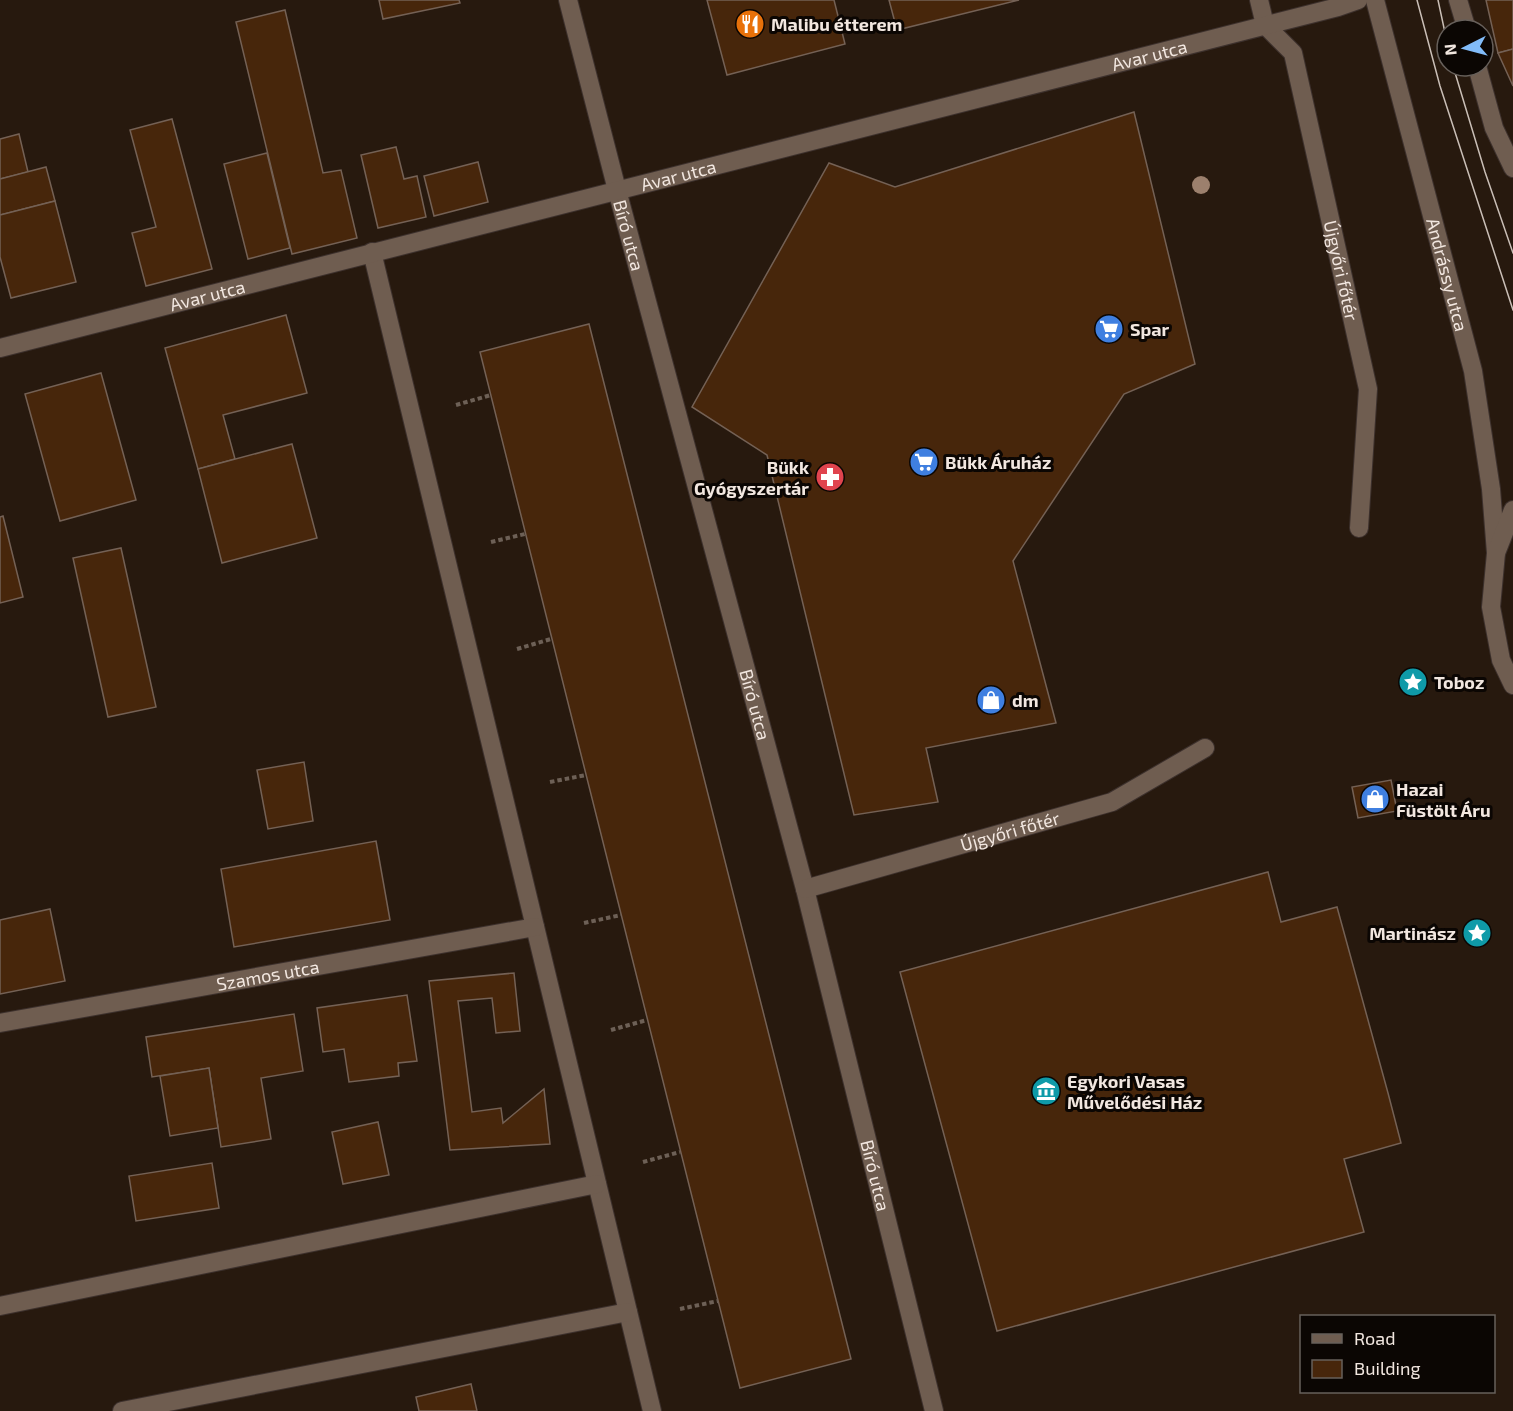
<svg xmlns="http://www.w3.org/2000/svg" width="1513" height="1411" font-family="'Exo 2',sans-serif">
<rect width="100%" height="100%" fill="#27190e"/>
<g fill="#47260b" stroke="#746155" stroke-width="1.5">
<path d="M379,0H459L460,3L383,19Z"/>
<path d="M707,0H834L845,44L727,75Z"/>
<path d="M889,0H1019L897,30Z"/>
<path d="M1486,0H1513V49L1498,53Z"/>
<path d="M285,10L323,173L341,170L357,238L292,254L236,22Z"/>
<path d="M1513,49V86L1498,53Z"/>
<path d="M1134,112L1195,364L1124,394L1013,561L1056,723L926,748L938,802L854,815L767,455L692,407L829,163L895,187Z"/>
<path d="M172,119L212,269L146,286L132,233L156,227L130,130Z"/>
<path d="M19,134L28,172L0,179V139Z"/>
<path d="M396,147L404,179L417,176L426,217L378,228L361,155Z"/>
<path d="M267,153L290,248L248,259L224,164Z"/>
<path d="M478,162L488,202L434,216L424,176Z"/>
<path d="M46,167L55,201L0,215V179Z"/>
<path d="M55,201L76,282L11,298L0,257V215Z"/>
<path d="M286,315L307,393L223,415L235,459L198,469L165,348Z"/>
<path d="M589,324L851,1359L740,1388L480,352Z"/>
<path d="M101,373L136,500L60,521L25,394Z"/>
<path d="M292,444L317,538L222,563L198,469Z"/>
<path d="M3,516L23,597L0,603V517Z"/>
<path d="M121,548L156,707L108,717L73,558Z"/>
<path d="M304,762L313,821L268,829L257,770Z"/>
<path d="M1391,780L1397,811L1358,818L1352,787Z"/>
<path d="M376,841L390,920L234,947L221,869Z"/>
<path d="M1268,872L1281,922L1337,907L1388,1093L1401,1143L1344,1159L1364,1232L997,1331L900,972Z"/>
<path d="M50,909L65,981L0,994V920Z"/>
<path d="M514,973L520,1031L496,1033L492,998L458,1001L472,1112L501,1108L503,1123L544,1089L550,1144L450,1150L429,981Z"/>
<path d="M407,995L417,1061L398,1063L399,1076L349,1082L344,1049L323,1052L317,1008Z"/>
<path d="M294,1014L303,1071L261,1078L271,1139L221,1147L209,1068L152,1077L146,1037Z"/>
<path d="M209,1068L218,1128L170,1136L160,1076Z"/>
<path d="M378,1122L389,1175L343,1184L332,1132Z"/>
<path d="M212,1163L219,1208L136,1221L129,1176Z"/>
<path d="M471,1384L477,1411H419L416,1397Z"/>
</g>
<g fill="none" stroke-linecap="round" stroke-linejoin="round">
<g stroke="#3d312d" stroke-width="20">
<g id="minor">
<path id="s1" d="M568,0L617,190L805,889L934,1411"/>
<path id="s2" d="M1259,0L1265,25L1293,53L1368,389L1359,528"/>
<path id="s3" d="M1375,0L1473,371L1491,489L1496,553"/>
<path d="M1458,0L1467,30"/>
<path d="M1477,66L1494,128L1513,168"/>
<path d="M372,252L652,1411"/>
<path id="s4" d="M0,348L1338,7L1358,0"/>
<path d="M1513,510L1496,553L1491,607L1501,660L1513,685"/>
<path id="s5" d="M805,889L1112,802L1205,748"/>
<path id="s6" d="M0,1023L535,927"/>
<path d="M0,1306L597,1184"/>
<path d="M122,1411L628,1312"/>
</g>
</g>
<g stroke="#6d6056" stroke-width="4" stroke-dasharray="4.5 3" stroke-linecap="butt">
<path d="M456,405L491,395"/>
<path d="M491,542L525,534"/>
<path d="M517,649L551,639"/>
<path d="M550,782L586,775"/>
<path d="M584,923L621,915"/>
<path d="M611,1030L647,1020"/>
<path d="M643,1162L680,1152"/>
<path d="M680,1309L718,1301"/>
</g>
<use href="#minor" stroke="#6f5d50" stroke-width="18"/>
<g stroke="#cabfb7" stroke-width="1.5">
<path d="M1417,0L1440,86L1513,310"/>
<path d="M1438,0L1447,42"/>
<path d="M1453,66L1485,172L1513,253"/>
</g>
</g>
<circle fill="#9c806d" cx="1201" cy="185" r="9"/>
<defs>
<g id="restaurant-disc" transform="scale(1.5)"><circle r="9.5" fill="#e8710a" stroke="#0b0603"/><path d="M-5-6h1v4h1v-4h1v4h1v-4h1v5L-1.5 .5V6h-2V.5L-5-1ZM5-6V6H3V1.5H1.5Q1.5-4 5-6Z" fill="#fff"/></g>
<g id="supermarket-disc" transform="scale(1.5)"><circle r="9.5" fill="#3f7fe0" stroke="#0b0603"/><path d="M-6-5.5h2.5l.6 2H6L4.5 2H-2.5L-4.4-4H-6ZM-1.5 3.2a1.3 1.3 0 1 0 .1 0ZM3 3.2a1.3 1.3 0 1 0 .1 0Z" fill="#fff"/></g>
<g id="pharmacy-disc" transform="scale(1.5)"><circle r="9.5" fill="#e0444e" stroke="#0b0603"/><path d="M-2-6h4v4h4v4h-4v4h-4v-4h-4v-4h4Z" fill="#fff"/></g>
<g id="sight-disc" transform="scale(1.5)"><circle r="9.5" fill="#0f9aa8" stroke="#0b0603"/><path d="M0-6L1.8-2.2L6-1.7L2.9 1.2L3.7 5.4L0 3.3L-3.7 5.4L-2.9 1.2L-6-1.7L-1.8-2.2Z" fill="#fff"/></g>
<g id="shop-disc" transform="scale(1.5)"><circle r="9.5" fill="#3f7fe0" stroke="#0b0603"/><path d="M-5-2.5h2.3a2.7 3.5 0 0 1 5.4 0H5L5.5 6h-11ZM-1.5-2.5h3a1.5 2.3 0 0 0-3 0Z" fill="#fff"/></g>
<g id="museum-disc" transform="scale(1.5)"><circle r="9.5" fill="#0f9aa8" stroke="#0b0603"/><path d="M0-6L6-3V-2H-6V-3ZM-5-1h2V3h-2ZM-1-1h2V3h-2ZM3-1h2V3H3ZM-6 4H6V6H-6Z" fill="#fff"/></g>
</defs>
<g fill-rule="evenodd">
<use href="#restaurant-disc" x="750" y="24"/>
<use href="#supermarket-disc" x="1109" y="329"/>
<use href="#supermarket-disc" x="924" y="462"/>
<use href="#pharmacy-disc" x="830" y="477"/>
<use href="#sight-disc" x="1413" y="682"/>
<use href="#shop-disc" x="991" y="700"/>
<use href="#shop-disc" x="1375" y="799"/>
<use href="#sight-disc" x="1477" y="933"/>
<use href="#museum-disc" x="1046" y="1091"/>
</g>
<g text-anchor="middle" dominant-baseline="central" stroke-width="6" stroke-linejoin="round" paint-order="stroke">
<g font-size="18" font-weight="bold" fill="#f2e7e0" stroke="#0b0603" text-anchor="start">
<text x="771" y="24">Malibu étterem</text>
<text x="1130" y="329">Spar</text>
<text x="945" y="462">Bükk Áruház</text>
<text x="809" y="467" text-anchor="end">Bükk<tspan x="809" dy="21">Gyógyszertár</tspan></text>
<text x="1434" y="682">Toboz</text>
<text x="1012" y="700">dm</text>
<text x="1396" y="789">Hazai<tspan x="1396" dy="21">Füstölt Áru</tspan></text>
<text x="1456" y="933" text-anchor="end">Martinász</text>
<text x="1067" y="1081">Egykori Vasas<tspan x="1067" dy="21">Művelődési Ház</tspan></text>
</g>
<g font-size="18" fill="#f2e7e0" stroke="#0b0603">
<text stroke="none"><textPath href="#s4" startOffset="1186">Avar utca</textPath></text>
<text stroke="none"><textPath href="#s4" startOffset="700">Avar utca</textPath></text>
<text stroke="none"><textPath href="#s1" startOffset="243">Bíró utca</textPath></text>
<text stroke="none"><textPath href="#s2" startOffset="288">Újgyőri főtér</textPath></text>
<text stroke="none"><textPath href="#s3" startOffset="284">Andrássy utca</textPath></text>
<text stroke="none"><textPath href="#s4" startOffset="214">Avar utca</textPath></text>
<text stroke="none"><textPath href="#s1" startOffset="729">Bíró utca</textPath></text>
<text stroke="none"><textPath href="#s5" startOffset="213">Újgyőri főtér</textPath></text>
<text stroke="none"><textPath href="#s6" startOffset="272">Szamos utca</textPath></text>
<text stroke="none"><textPath href="#s1" startOffset="1215">Bíró utca</textPath></text>
</g>
</g>
<rect x="1300" y="1315" width="195" height="78" fill="#0b0603" stroke="#67605b" stroke-width="1.5"/>
<rect x="1312" y="1334" width="30" height="9" fill="#6f5d50" stroke="#67605b" stroke-width="1.5"/>
<text x="1354" y="1345" font-size="18" fill="#f2e7e0">Road</text>
<rect x="1312" y="1360" width="30" height="18" fill="#47260b" stroke="#67605b" stroke-width="1.5"/>
<text x="1354" y="1375" font-size="18" fill="#f2e7e0">Building</text>
<g transform="translate(1465 48) rotate(264)"><circle r="28" fill="#0b0603" stroke="#67605b" stroke-width="1.5"/>
<path d="M0-4.5L10 22L0 15L-10 22Z" fill="#82bcfa"/>
<text y="-9" font-size="16" font-weight="bold" text-anchor="middle" fill="#f2e7e0">N</text>
</g>
</svg>
